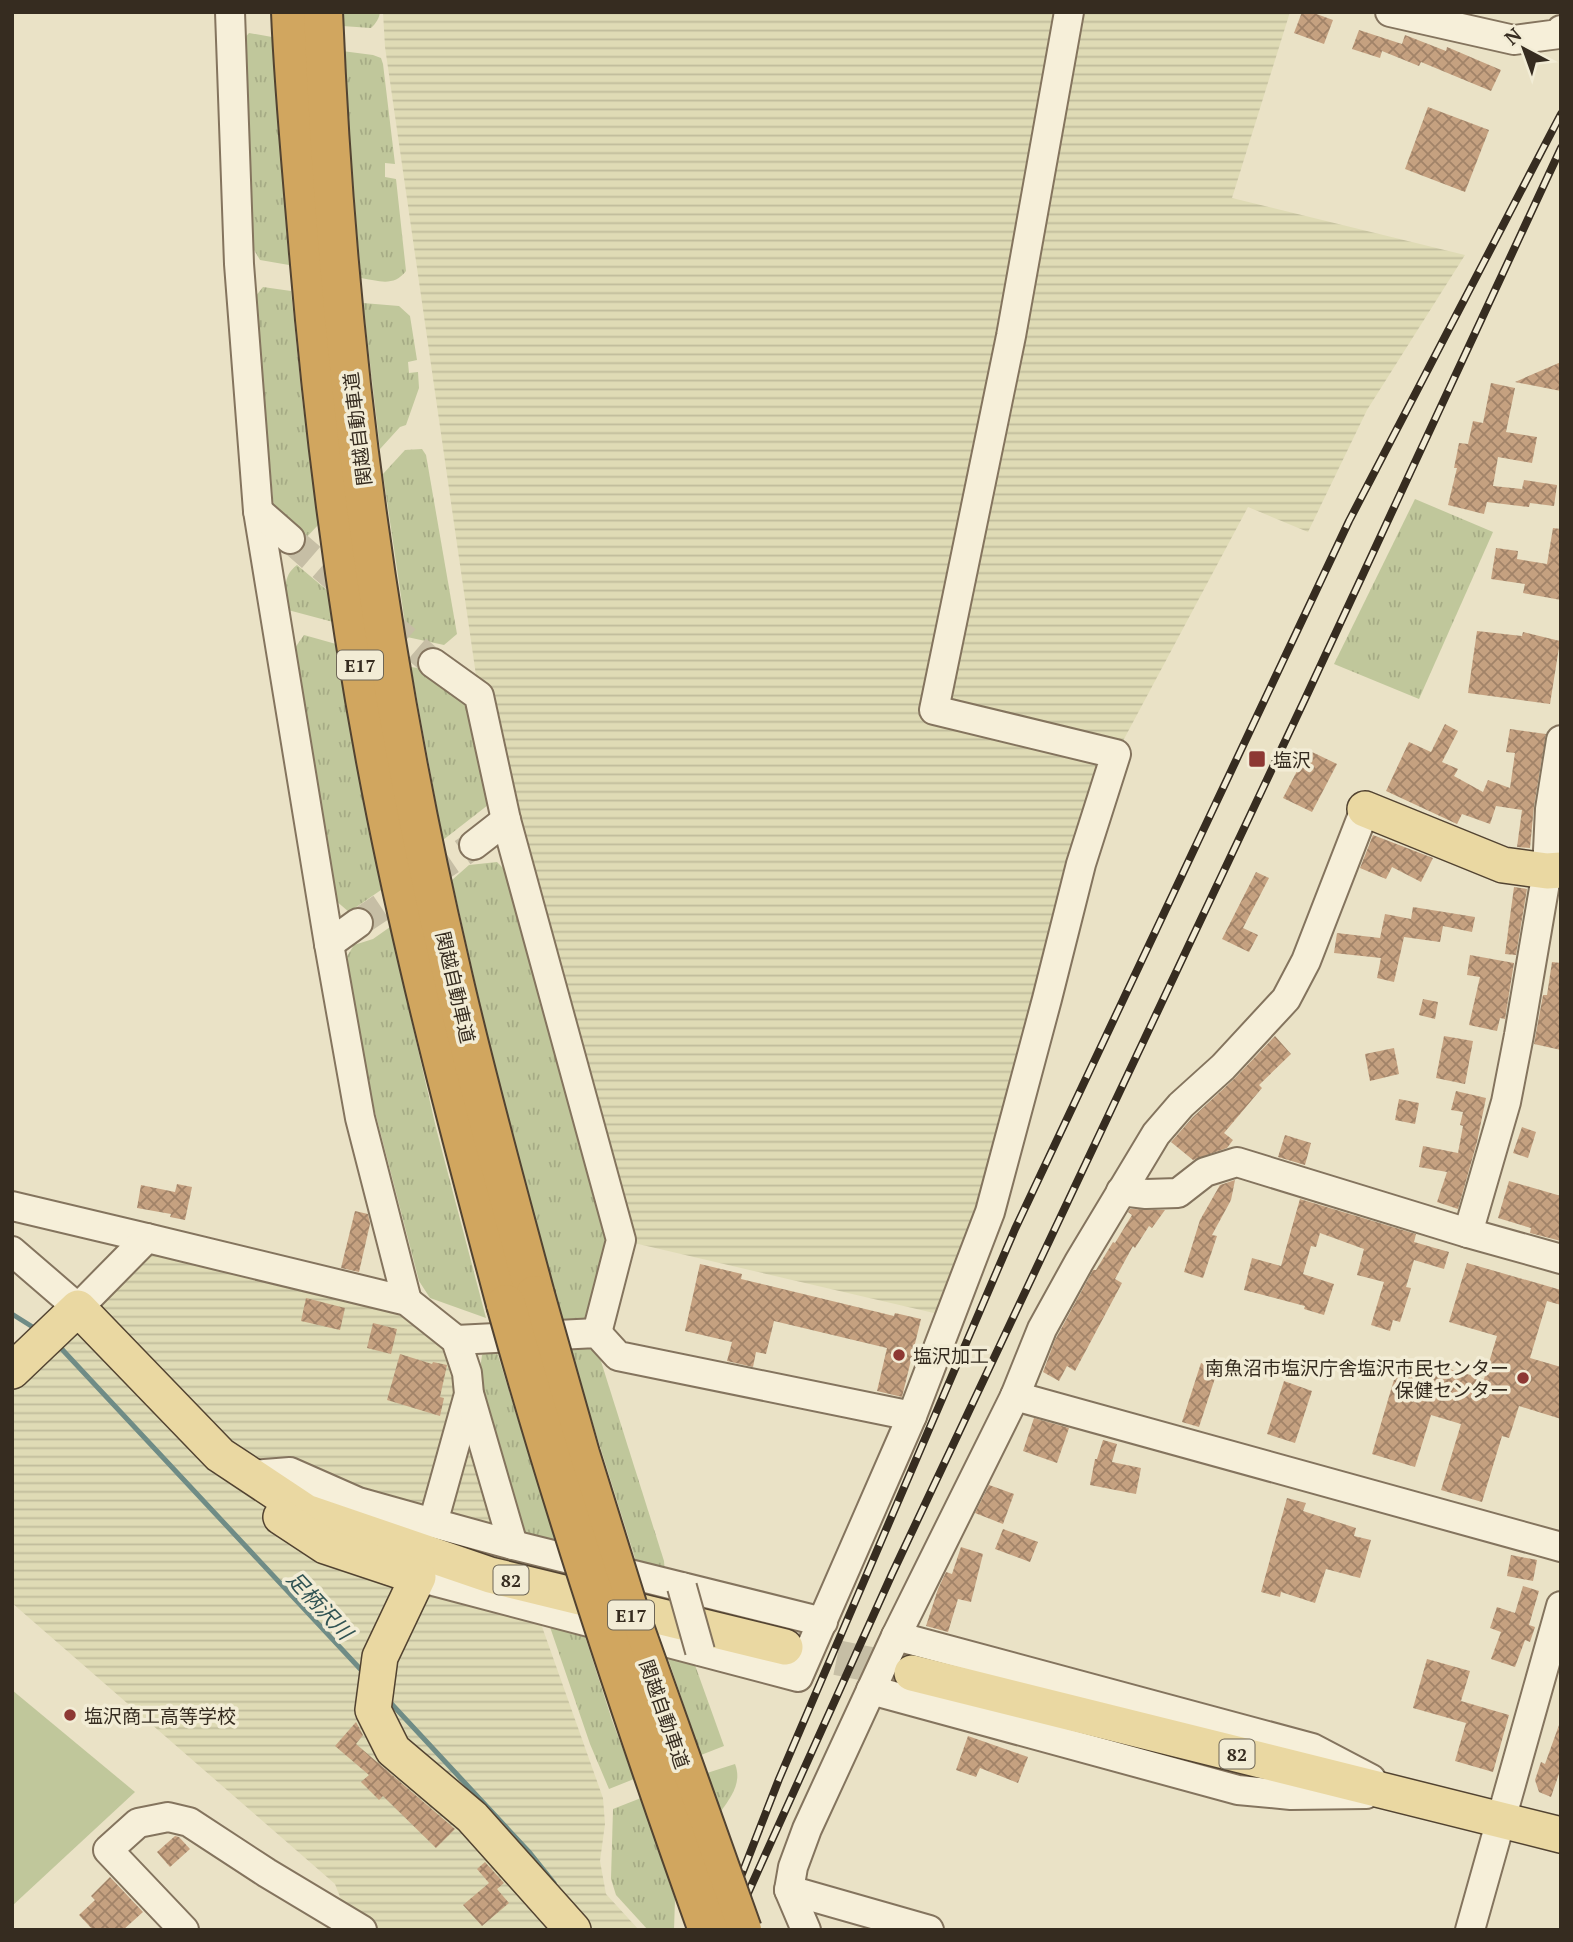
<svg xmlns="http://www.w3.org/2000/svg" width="1573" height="1942" font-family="'PT Serif','Noto Sans JP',serif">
<defs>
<pattern id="farmland-rules" width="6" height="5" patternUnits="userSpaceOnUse" patternTransform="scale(1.75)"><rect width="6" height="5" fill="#dfdbb5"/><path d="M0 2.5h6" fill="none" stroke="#c0bc9b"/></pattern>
<pattern id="grass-tufts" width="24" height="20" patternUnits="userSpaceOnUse" patternTransform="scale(1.75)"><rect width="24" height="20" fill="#c0c79b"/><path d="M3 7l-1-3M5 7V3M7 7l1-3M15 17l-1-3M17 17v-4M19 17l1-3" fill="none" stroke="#a6ab85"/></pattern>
<pattern id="building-cross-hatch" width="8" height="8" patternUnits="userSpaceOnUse" patternTransform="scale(1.75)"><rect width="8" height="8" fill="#c5a180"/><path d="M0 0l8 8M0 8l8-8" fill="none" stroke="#a18368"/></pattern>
</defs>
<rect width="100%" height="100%" fill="#eae2c6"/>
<g fill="url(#farmland-rules)">
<path d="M383,12H1290L1232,198L1465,255L1367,410L1308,532L1248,507L1116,754L951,1317L621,1240L479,696L385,47Z"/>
<path d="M147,1238L407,1301L456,1340L513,1545L358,1502L535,1607L603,1798L605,1824L600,1861L606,1894L639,1930H362L350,1923L335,1884L12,1603V1371Z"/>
</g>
<g fill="url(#grass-tufts)">
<path d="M341,12H380C379,19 376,23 371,28L342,26Z"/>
<path d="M249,33L272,37L289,265L260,260L250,243L243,40Z"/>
<path d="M342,51L373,55L381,58L383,64L395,164L385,163V177L396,179L406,271C394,287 379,281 361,278Z"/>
<path d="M263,287L291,291L302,399L319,524L304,540L274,510L255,297Z"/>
<path d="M363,303L399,306L410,316L417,360L408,362L409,373L418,372L419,388L406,425L400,427L380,449Z"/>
<path d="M422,449L426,455L457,634L444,645L407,637L383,474L405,450Z"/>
<path d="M1415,499L1493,532L1419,699L1334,664Z"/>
<path d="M297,565L328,591L333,622L288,610C286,592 281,577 297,565Z"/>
<path d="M304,635L336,644L381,890L349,912L335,900L290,655Z"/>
<path d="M411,667L431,670L470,706L488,805L443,840Z"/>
<path d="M497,862L509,874L610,1243L602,1283L589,1307L591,1320L561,1322L510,1136L452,880L469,865Z"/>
<path d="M390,927L436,1128L486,1318L430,1298L419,1281L360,1054L344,961L354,945L373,939Z"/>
<path d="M567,1341L579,1342L599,1355L664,1561L665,1578L639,1571Z"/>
<path d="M493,1346L496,1349L559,1552L525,1545L477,1393L482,1355Z"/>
<path d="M551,1619L582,1627L612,1720L634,1779L609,1789L590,1744L550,1627Z"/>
<path d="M664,1647L691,1654L724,1746L701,1755Z"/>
<path d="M735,1764C742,1782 732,1796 721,1811L707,1773Z"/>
<path d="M641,1798L675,1899L674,1930H648L616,1895L611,1879L613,1809Z"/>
</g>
<path fill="#c0c79b" d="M12,1690L135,1792L12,1906Z"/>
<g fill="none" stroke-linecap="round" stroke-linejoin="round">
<g stroke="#6f8c86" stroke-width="5">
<path d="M12,1314L39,1331"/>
<path d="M58,1345L364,1673"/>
<path d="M387,1699L530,1853L554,1883"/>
</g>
</g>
<g fill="url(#building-cross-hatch)">
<path d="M1302,12H1311L1333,20L1324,44L1294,33Z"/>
<path d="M1359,30L1402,44L1405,35L1446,51L1447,47L1501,70L1491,91L1421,62L1419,66L1382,51L1380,58L1352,49Z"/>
<path d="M1428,107L1489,130L1465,192L1405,169Z"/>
<path d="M1561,362V391L1515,382Z"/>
<path d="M1491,383L1515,388L1506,432L1537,437L1532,463L1498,457L1493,486L1522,489L1524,480L1557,485L1554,506L1530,503L1529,507L1487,502L1484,514L1448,505L1457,468H1454L1459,443L1468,444L1473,421L1483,423Z"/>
<path d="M1553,528L1561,529V600L1523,593L1525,584L1491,579L1496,548L1518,551L1517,559L1547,564Z"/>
<path d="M1477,631L1522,636L1523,632L1560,641L1550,704L1468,693Z"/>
<path d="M1445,724L1458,731L1442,762L1458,769L1454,776L1483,792L1488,780L1510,788L1515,753L1506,752L1510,729L1546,734L1534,806L1530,848L1517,847L1522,810L1496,806L1490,824L1462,814L1457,824L1386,791L1409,742L1431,752Z"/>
<path d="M1308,750L1337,764L1312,812L1283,798Z"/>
<path d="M1373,835L1433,858L1421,882L1392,867L1386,879L1360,868Z"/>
<path d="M1256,872L1269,878L1243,928L1258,935L1249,952L1222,939Z"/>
<path d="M1514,887L1527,889L1516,955L1505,954Z"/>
<path d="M1413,907L1475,917L1472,932L1443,926L1440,942L1404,937L1394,982L1377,978L1381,958L1334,953L1337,933L1380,938L1385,914L1411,919Z"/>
<path d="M1470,955L1514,963L1505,1019L1500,1018L1497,1031L1469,1025L1480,977L1467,975Z"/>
<path d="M1552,962L1561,963V1050L1534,1044L1543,995H1547Z"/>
<path d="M1423,999L1438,1002L1435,1019L1419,1015Z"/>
<path d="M1275,1036L1291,1054L1259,1085L1262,1088L1224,1133L1233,1140L1227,1148L1193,1160L1171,1142L1193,1117L1235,1078Z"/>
<path d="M1444,1036L1473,1041L1465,1084L1436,1078Z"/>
<path d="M1394,1048L1399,1074L1370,1081L1365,1054Z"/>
<path d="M1456,1091L1486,1098L1477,1142L1458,1209L1437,1202L1447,1172L1419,1167L1423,1146L1458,1153L1463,1126L1460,1125L1463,1112L1451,1110Z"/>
<path d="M1399,1099L1419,1103L1415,1124L1395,1120Z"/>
<path d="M1522,1127L1536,1132L1528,1158L1513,1153Z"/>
<path d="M1285,1135L1311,1143L1305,1165L1278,1157Z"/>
<path d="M1235,1180L1231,1200L1212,1235L1217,1236L1203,1278L1184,1272L1200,1220L1220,1185Z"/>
<path d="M1509,1181L1561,1196V1241L1530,1233L1531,1228L1498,1218Z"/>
<path d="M177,1184L192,1187L185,1220L170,1217L171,1214L137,1208L141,1185L175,1192Z"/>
<path d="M1300,1199L1416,1234L1414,1242L1449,1252L1444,1269L1414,1260L1406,1287L1411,1288L1400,1322L1393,1320L1390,1331L1371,1325L1384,1282L1357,1275L1364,1249L1320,1233L1316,1247L1311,1246L1303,1274L1334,1284L1324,1315L1304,1309L1305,1306L1244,1290L1252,1258L1281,1266Z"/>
<path d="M1130,1209L1165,1210L1152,1228L1149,1226L1135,1248L1133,1246L1115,1279L1122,1283L1075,1371L1067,1366L1059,1381L1043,1372L1055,1340L1093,1270H1096L1113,1242L1115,1243L1132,1215L1128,1212Z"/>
<path d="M355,1211L368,1214L370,1224L359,1272L341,1268Z"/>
<path d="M1467,1263L1561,1290V1305L1547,1301L1530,1358L1561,1367V1419L1519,1406L1509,1438L1502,1436L1482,1502L1441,1490L1461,1424L1431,1415L1415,1467L1372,1454L1398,1366L1412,1370L1415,1359L1484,1379L1497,1336L1449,1322Z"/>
<path d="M700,1264L742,1274L741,1279L894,1316L895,1313L921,1319L902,1397L877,1391L887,1348L774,1321L766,1354L756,1352L753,1367L727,1361L732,1342L685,1331Z"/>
<path d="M306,1298L345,1308L340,1330L301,1321Z"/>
<path d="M373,1323L397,1329L391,1354L367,1348Z"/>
<path d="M400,1354L432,1364L433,1362L447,1365L440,1397L444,1398L440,1416L387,1400Z"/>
<path d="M1201,1363L1218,1369L1199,1427L1182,1422Z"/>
<path d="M1284,1381L1312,1391L1295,1443L1267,1434Z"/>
<path d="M1034,1418L1069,1428L1057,1463L1023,1451Z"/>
<path d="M1103,1440L1117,1444L1112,1462L1141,1468L1136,1494L1090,1485L1095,1459H1097Z"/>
<path d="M989,1485L1014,1494L1003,1524L975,1513Z"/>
<path d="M1287,1498L1306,1503L1303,1511L1356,1528L1354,1536L1371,1540L1360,1578L1326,1569L1315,1603L1281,1592L1280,1597L1261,1592Z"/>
<path d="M1003,1529L1038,1542L1030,1562L995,1549Z"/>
<path d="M961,1547L983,1554L971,1602L958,1599L948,1632L926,1626L938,1589L946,1572L952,1574Z"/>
<path d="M1511,1555L1537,1560L1533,1581L1507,1576Z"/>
<path d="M1523,1586L1539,1591L1529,1625L1535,1627L1530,1642L1525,1640L1515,1667L1491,1659L1501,1632L1490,1628L1497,1607L1515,1613Z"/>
<path d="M1427,1659L1470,1671L1461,1701L1509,1715L1493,1772L1455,1761L1466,1723L1413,1708Z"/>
<path d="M356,1722L363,1735L356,1744L455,1829L436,1848L383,1796L379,1800L361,1782L369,1775L335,1746Z"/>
<path d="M1559,1725L1561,1768L1551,1797L1539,1792L1535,1780L1541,1762L1545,1764Z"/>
<path d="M968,1736L1028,1757L1018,1783L980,1768L976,1777L956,1770Z"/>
<path d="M175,1836L179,1837L190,1849L170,1867L157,1852Z"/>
<path d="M485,1862L504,1883L497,1889L509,1903L482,1926L463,1905L489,1883L477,1869Z"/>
<path d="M110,1877L143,1912L123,1930H93L79,1915L95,1900L91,1896Z"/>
</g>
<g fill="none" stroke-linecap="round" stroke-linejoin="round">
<g stroke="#c6bea5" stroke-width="28" stroke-dasharray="28 14" stroke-linecap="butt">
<path d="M290,539L433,663"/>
<path d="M358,923L474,845"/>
</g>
<path stroke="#c6bea5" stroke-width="35" stroke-dasharray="35 18" stroke-linecap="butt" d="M785,1647L912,1673"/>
<g stroke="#84745e" stroke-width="32">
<g id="minor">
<path d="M230,12L239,264L258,511L329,944L360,1118L407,1301"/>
<path d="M1390,12L1514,40L1559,34L1561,30"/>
<path d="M258,511L290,539"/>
<path d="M433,663L479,696L506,820L621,1240L597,1333"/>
<path d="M474,845L506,820"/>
<path d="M329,944L358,923"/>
<path d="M1121,1191L1146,1194L1178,1193L1205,1172L1237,1162L1468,1233L1561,1259"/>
<path d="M12,1206L147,1238"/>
<path d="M1468,1233L1506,1102L1519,1035L1547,871L1550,809L1561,740"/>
<path d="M12,1251L78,1308L147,1238L407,1301L456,1340L467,1373L469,1394L433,1523"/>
<path d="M456,1340L597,1333L618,1356L912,1416"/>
<path d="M1015,1396L1561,1547"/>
<path d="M470,1397L513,1545"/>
<path d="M251,1475L290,1472L358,1502L433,1523L513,1545L823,1622"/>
<path d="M418,1577L798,1677L912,1416L990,1212L1047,999L1081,864L1116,754L934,710L1011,336L1069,12"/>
<path d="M896,1636L1312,1748L1371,1779"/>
<path d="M871,1690L1238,1790L1291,1795L1366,1794"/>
<path d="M789,1890L929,1930"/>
<path d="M184,1930L108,1850L138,1823L168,1817L189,1822L267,1873L362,1930"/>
<path d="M806,1930L789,1890L793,1867L807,1829L896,1636L1015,1396L1042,1329L1079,1262L1156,1134L1181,1105L1223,1067L1286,999L1306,961L1365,809"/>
<path d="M1470,1930L1561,1606"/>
</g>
</g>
<g stroke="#524331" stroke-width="38">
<g id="major">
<path d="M1365,809L1503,865L1547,871L1561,870"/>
<path d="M12,1371L78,1308L220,1455L306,1512L490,1575L785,1647"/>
<path d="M281,1517L325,1546L418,1577L380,1657L373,1710L393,1750L472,1817L573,1930"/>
<path d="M912,1673L1561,1835"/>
</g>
</g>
<g stroke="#524331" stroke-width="42">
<g id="highway">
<path d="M291,12C294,85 301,157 307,229C323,426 348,624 387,817C420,981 463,1143 506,1304"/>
<path d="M323,12C336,332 377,653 450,965C475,1076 506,1186 535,1295"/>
</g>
</g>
<use href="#minor" stroke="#f6efd9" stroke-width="28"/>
<use href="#major" stroke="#ead8a2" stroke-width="35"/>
<use href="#highway" stroke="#d1a65f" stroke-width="38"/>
<g stroke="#362c20" stroke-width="8">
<g id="rail">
<path d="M720,1930L779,1779L1015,1229L1349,521L1561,114"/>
<path d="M736,1930L748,1893L892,1574L1305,699L1561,148"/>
</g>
</g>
<use href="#rail" stroke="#f2ecd5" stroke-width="5" stroke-dasharray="16" stroke-linecap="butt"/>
<g stroke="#84745e" stroke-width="32" stroke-linecap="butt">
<path id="minor-bridge" d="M682,1587L700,1651"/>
</g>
<g stroke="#524331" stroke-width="42" stroke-linecap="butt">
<g id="highway-bridge">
<path d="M535,1295L580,1454L633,1624L742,1930"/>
<path d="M506,1304C565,1516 634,1723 708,1930"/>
</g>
</g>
<use href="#minor-bridge" stroke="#f6efd9" stroke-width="28"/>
<use href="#highway-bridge" stroke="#d1a65f" stroke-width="38"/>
</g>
<g fill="#8d3833" stroke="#f2ecd5" stroke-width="2.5">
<rect x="1248" y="750" width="18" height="18" rx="3.5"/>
<circle cx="899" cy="1355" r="7"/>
<circle cx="1523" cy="1378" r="7"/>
<circle cx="70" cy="1715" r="7"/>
</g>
<g text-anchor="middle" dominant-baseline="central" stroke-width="7" stroke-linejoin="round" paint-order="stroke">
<g fill="#f2ecd5" stroke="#6e6656" stroke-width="2">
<rect x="337" y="650.5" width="46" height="29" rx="5"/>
<rect x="493.5" y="1565.5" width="35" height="29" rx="5"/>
<rect x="608" y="1600.5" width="46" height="29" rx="5"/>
<rect x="1219.5" y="1739.5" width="35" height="29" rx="5"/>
</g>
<g font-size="18" font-weight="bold" fill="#362c20">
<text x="360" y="665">E17</text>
<text x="511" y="1580">82</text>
<text x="631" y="1615">E17</text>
<text x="1237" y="1754">82</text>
</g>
<g font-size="19" fill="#362c20" stroke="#f2ecd5">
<text transform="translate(357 429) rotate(-97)">関越自動車道</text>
<text transform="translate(456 987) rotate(77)">関越自動車道</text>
<text transform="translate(665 1714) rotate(71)">関越自動車道</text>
</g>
<g font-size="19" fill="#362c20" stroke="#f2ecd5" text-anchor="start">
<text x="1273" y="759">塩沢</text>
<text x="913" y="1355">塩沢加工</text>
<text x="1509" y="1367" text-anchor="end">南魚沼市塩沢庁舎塩沢市民センター<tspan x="1509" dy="22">保健センター</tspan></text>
<text x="84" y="1715">塩沢商工高等学校</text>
</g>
<g font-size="21" font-style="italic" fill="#315454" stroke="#f2ecd5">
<text transform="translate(320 1605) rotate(47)">足柄沢川</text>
</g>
</g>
<rect width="1573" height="1942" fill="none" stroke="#362c20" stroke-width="28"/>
<g transform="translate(1524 49) rotate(319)" stroke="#f2ecd5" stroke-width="5" paint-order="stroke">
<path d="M0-5L12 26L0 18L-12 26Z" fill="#362c20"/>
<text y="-10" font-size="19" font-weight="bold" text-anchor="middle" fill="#362c20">N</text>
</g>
</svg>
